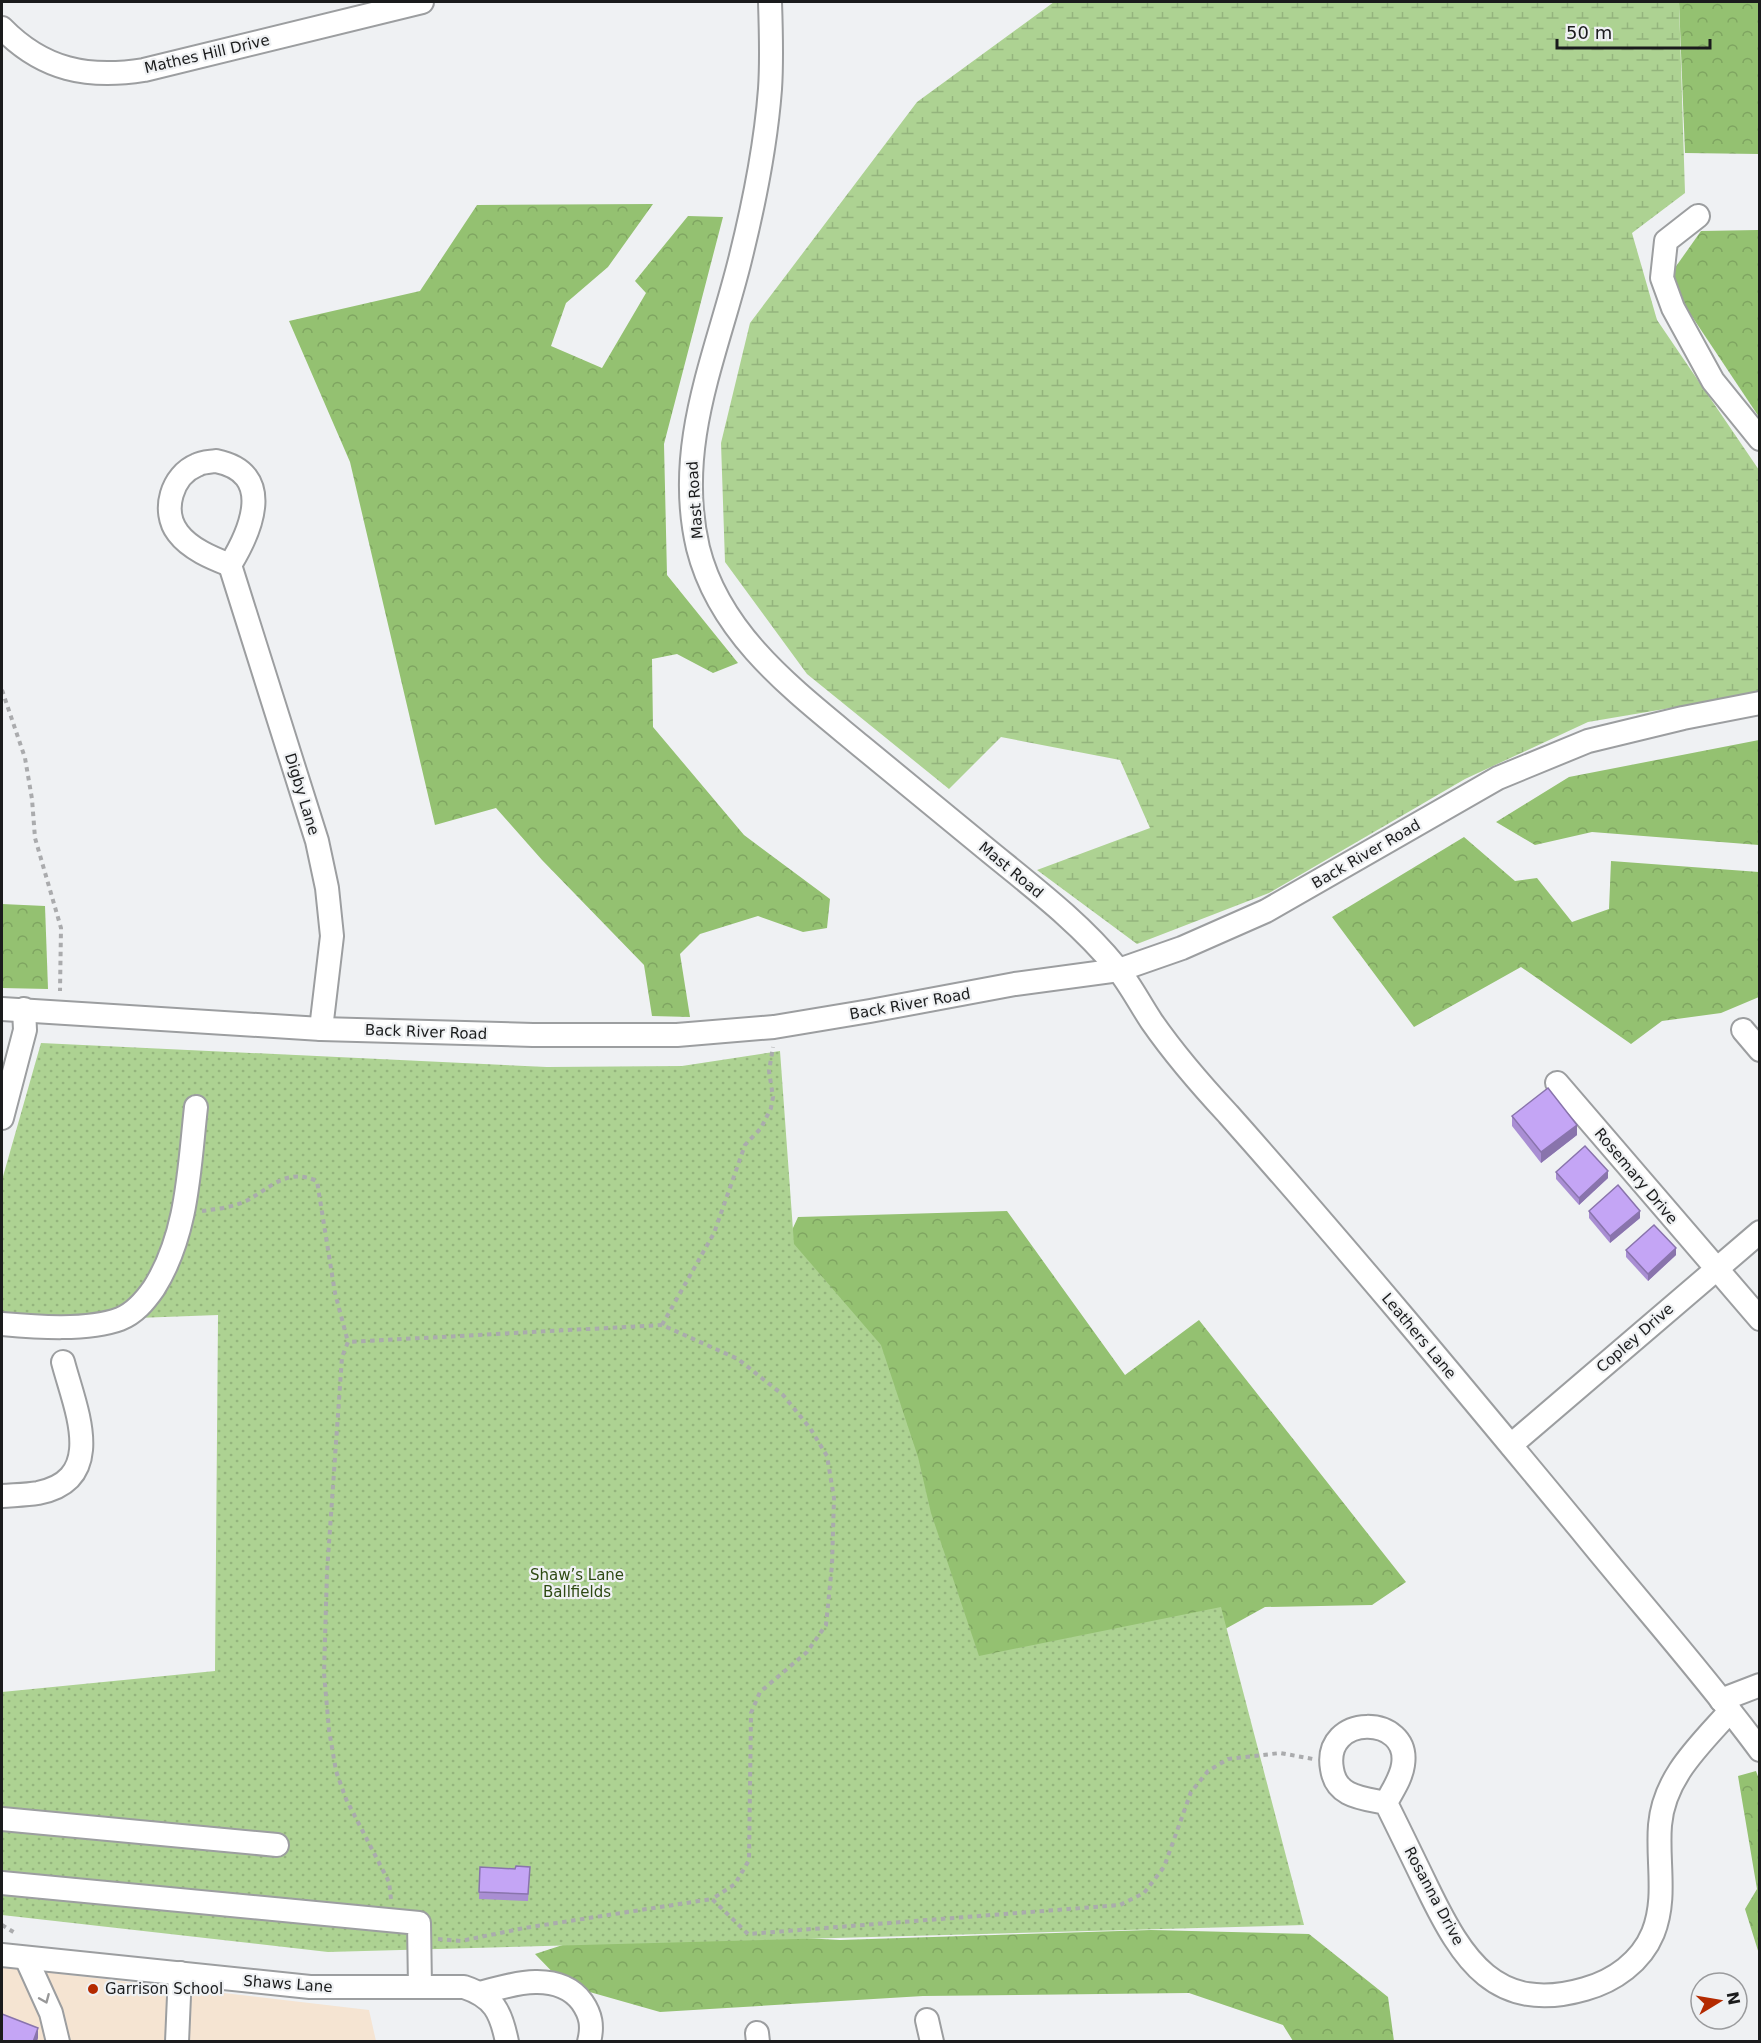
<svg xmlns="http://www.w3.org/2000/svg" width="1761" height="2043" font-family="'DejaVu Sans',sans-serif">
<defs>
<pattern id="forest-crowns" width="20" height="18" patternUnits="userSpaceOnUse" patternTransform="scale(1.5)"><rect width="20" height="18" fill="#94c171"/><path d="M2 6a3 3 0 1 1 6 0M12 15a3 3 0 1 1 6 0" fill="none" stroke="#7fa561"/></pattern>
<pattern id="wetland-marsh" width="20" height="14" patternUnits="userSpaceOnUse" patternTransform="scale(1.5)"><rect width="20" height="14" fill="#add292"/><path d="M1 5h8M5 5V1M11 12h8M15 12V8" fill="none" stroke="#94b47d"/></pattern>
<pattern id="park-dots" width="8" height="8" patternUnits="userSpaceOnUse" patternTransform="scale(1.5)"><rect width="8" height="8" fill="#add292"/><path d="M2 2h.1M6 6h.1" fill="none" stroke="#94b47d" stroke-width="1.8" stroke-linecap="round"/></pattern>
</defs>
<rect width="100%" height="100%" fill="#eff1f3"/>
<path fill="#f5e4d2" d="M2,1967L369,2010L376,2041L2,2042Z"/>
<g fill="url(#forest-crowns)">
<path d="M1679,2H1759V154L1685,153Z"/>
<path d="M653,204L608,267L566,303L551,346L602,368L646,293L635,281L688,216L723,217L664,444L667,575L738,663L713,673L677,654L652,659L653,727L744,835L830,899L827,928L803,932L758,916L700,934L680,954L690,1017L652,1016L644,965L542,860L496,808L435,825L350,462L289,321L420,291L477,205Z"/>
<path d="M1758,230L1759,232V417L1685,306L1672,272L1701,231Z"/>
<path d="M1759,740V845L1592,832L1535,845L1496,822L1569,777Z"/>
<path d="M1464,837L1515,881L1537,878L1572,922L1609,909L1611,861L1759,872V997L1721,1013L1662,1021L1631,1044L1521,967L1414,1027L1332,917Z"/>
<path d="M2,904L45,906L48,989L2,988Z"/>
<path d="M1007,1211L1125,1375L1199,1320L1406,1582L1372,1605L1265,1607L1162,1664L929,1674L771,1276L798,1217Z"/>
<path d="M1756,1771L1760,1782L1759,1954L1745,1909L1757,1889L1738,1776Z"/>
<path d="M615,1928L840,1940L1151,1930L1309,1934L1388,1997L1394,2041H1293L1283,2025L1189,1993L923,1996L660,2012L565,1985L535,1954Z"/>
</g>
<path fill="url(#wetland-marsh)" d="M1054,2H1679L1685,193L1632,233L1657,320L1759,470V693L1588,722L1465,779L1269,893L1137,944L1037,870L1150,828L1120,760L1001,737L949,789L807,674L725,562L721,443L750,323L917,102Z"/>
<path fill="url(#park-dots)" d="M41,1043L547,1067L682,1066L780,1051L794,1244L881,1345L918,1457L931,1513L979,1656L1221,1607L1304,1925L328,1952L2,1915V1692L215,1671L218,1315L2,1323V1180Z"/>
<g fill="none" stroke-linecap="round" stroke-linejoin="round">
<g stroke="#9c9ea0" stroke-width="26">
<g id="minor">
<path d="M770,2C771,31 772,60 770,89C766,142 753,208 740,260C716,357 674,446 698,548C720,636 795,691 861,746C900,778 940,811 979,843C1026,882 1078,920 1116,967C1130,984 1140,1004 1152,1022C1175,1055 1201,1085 1228,1114C1349,1250 1465,1390 1581,1530C1640,1603 1704,1674 1760,1750"/>
<path d="M2,28C43,70 88,79 144,70L422,2"/>
<path d="M1698,216L1666,241L1662,278L1673,308L1713,381L1760,439"/>
<path d="M216,461C275,473 252,529 230,565C212,558 190,549 178,533C161,511 172,475 197,465C202,462 210,462 216,461Z"/>
<path d="M230,565L317,841L327,888L332,936L321,1029"/>
<path d="M2,1009L321,1029L533,1035H677L774,1027L870,1011L1015,984L1119,970L1182,948L1266,911L1498,778L1588,741L1683,718L1760,703"/>
<path d="M1743,1030L1760,1050"/>
<path d="M1557,1083L1760,1319"/>
<path d="M2,1118L25,1030L24,1009"/>
<path d="M2,1324C36,1327 88,1331 120,1319C135,1313 145,1301 154,1288C188,1234 189,1169 196,1107"/>
<path d="M1511,1445L1760,1232"/>
<path d="M2,1496C14,1495 26,1495 38,1493C108,1479 75,1408 63,1362"/>
<path d="M1721,1700L1760,1685"/>
<path d="M1386,1803C1362,1798 1336,1797 1332,1769C1322,1713 1411,1714 1403,1765C1401,1779 1392,1791 1386,1803C1400,1831 1414,1860 1428,1889C1462,1959 1496,2015 1585,1989C1614,1981 1641,1962 1653,1933C1667,1898 1657,1862 1660,1825C1664,1777 1700,1745 1730,1711"/>
<path d="M2,1819L277,1845"/>
<path d="M2,1883L419,1923L420,1987"/>
<path d="M2,1955L310,1987H464C494,1997 501,2012 507,2042"/>
<path d="M26,1958L51,2013L58,2042"/>
<path d="M480,1993C512,1984 558,1970 582,2002C591,2015 593,2026 589,2042"/>
<path d="M927,2020L932,2042"/>
<path d="M757,2033L758,2042"/>
<path d="M177,2042L180,1973"/>
</g>
</g>
<g stroke="#aaabad" stroke-width="4" stroke-dasharray="4.5 4.5" stroke-linecap="butt">
<path d="M2,690L25,758L32,799L35,838L61,928L60,991"/>
<path d="M202,1211C217,1209 235,1207 248,1200C273,1186 287,1168 317,1181L335,1293L348,1342"/>
<path d="M662,1325L714,1233L745,1145L761,1128L771,1108L773,1097L769,1071L773,1047"/>
<path d="M391,1899L389,1882L346,1799L336,1771L329,1730L324,1673L327,1572L342,1357L348,1342L662,1325L738,1359L783,1395L810,1428L827,1456L834,1498L832,1565L826,1625L807,1652L760,1692L751,1713L749,1860L735,1884L712,1899L748,1934L1120,1905L1144,1893L1164,1867L1191,1792L1208,1771L1228,1759L1280,1753L1313,1759"/>
<path d="M2,1925L15,1933"/>
<path d="M438,1939L461,1941L524,1928L712,1899"/>
</g>
<use href="#minor" stroke="#fff" stroke-width="22"/>
</g>
<g fill="#a98ed3">
<path d="M1512,1116L1577,1135L1541,1163L1512,1126Z"/>
<path d="M1556,1172L1608,1178L1579,1205L1556,1179Z"/>
<path d="M1589,1211L1640,1218L1610,1243L1589,1218Z"/>
<path d="M1626,1250L1676,1255L1648,1281L1626,1257Z"/>
<path d="M480,1867L515,1869L530,1867L528,1901L479,1899Z"/>
</g>
<g fill="#8974ac">
<path d="M1577,1125V1135L1541,1163V1152Z"/>
<path d="M1608,1171V1178L1579,1205V1198Z"/>
<path d="M1640,1211V1218L1610,1243V1236Z"/>
<path d="M1676,1248V1255L1648,1281V1274Z"/>
<path d="M38,2028V2038L37,2042H33Z"/>
</g>
<g fill="#c4a5f5" stroke="#8974ac" stroke-width="1.5">
<path d="M1548,1088L1577,1125L1541,1152L1512,1116Z"/>
<path d="M1585,1146L1608,1171L1579,1198L1556,1172Z"/>
<path d="M1618,1185L1640,1211L1610,1236L1589,1211Z"/>
<path d="M1654,1225L1676,1248L1648,1274L1626,1250Z"/>
<path d="M516,1866L530,1867L528,1894L479,1892L480,1867L515,1869Z"/>
<path d="M2,2014L38,2028L33,2042H2Z"/>
</g>
<defs><path id="oneway-chevron" d="M-2-3.5L2.5 0L-2 3.5" fill="none" stroke-width="1.6" stroke-linecap="round" stroke-linejoin="round" transform="scale(1.5)"/></defs>
<use stroke="#989899" href="#oneway-chevron" transform="translate(45 1999) rotate(67)"/>
<circle fill="#b42a00" stroke="#eff1f3" stroke-width="2" cx="93" cy="1989" r="6"/>
<g text-anchor="middle" dominant-baseline="central" stroke-width="4.5" stroke-linejoin="round" paint-order="stroke">
<g font-size="15" fill="#1a1b1c" stroke="#eff1f3">
<text transform="translate(207 54) rotate(-13)">Mathes Hill Drive</text>
<text transform="translate(695 500) rotate(-94)">Mast Road</text>
<text transform="translate(302 794) rotate(73)">Digby Lane</text>
<text transform="translate(1366 854) rotate(-30)">Back River Road</text>
<text transform="translate(1011 870) rotate(40)">Mast Road</text>
<text transform="translate(910 1004) rotate(-10)">Back River Road</text>
<text transform="translate(426 1032) rotate(2)">Back River Road</text>
<text transform="translate(1636 1176) rotate(50)">Rosemary Drive</text>
<text transform="translate(1419 1336) rotate(50)">Leathers Lane</text>
<text transform="translate(1635 1338) rotate(-41)">Copley Drive</text>
<text transform="translate(1434 1896) rotate(62)">Rosanna Drive</text>
<text transform="translate(288 1984) rotate(4)">Shaws Lane</text>
</g>
<g font-size="15" fill="#2d4912" stroke="#eff1f3">
<text x="577" y="1575">Shaw’s Lane<tspan x="577" dy="17">Ballfields</tspan></text>
</g>
<g font-size="15" fill="#1a1b1c" stroke="#eff1f3" text-anchor="start">
<text x="105" y="1989">Garrison School</text>
</g>
</g>
<rect width="1761" height="2043" fill="none" stroke="#1a1b1c" stroke-width="6"/>
<g transform="translate(1719 2001) rotate(79)"><circle r="28" fill="#eff1f3" stroke="#9a9b9d" stroke-width="1.5"/>
<path d="M0-4.5L10 22L0 15L-10 22Z" fill="#b42a00"/>
<text y="-9" font-size="16" font-weight="bold" text-anchor="middle" fill="#1a1b1c">N</text>
</g>
<path d="M1557 39v9h153v-9" fill="none" stroke="#1a1b1c" stroke-width="3"/>
<text x="1566" y="39" font-size="18" fill="#1a1b1c" stroke="#eff1f3" stroke-width="4.5" paint-order="stroke">50 m</text>
</svg>
